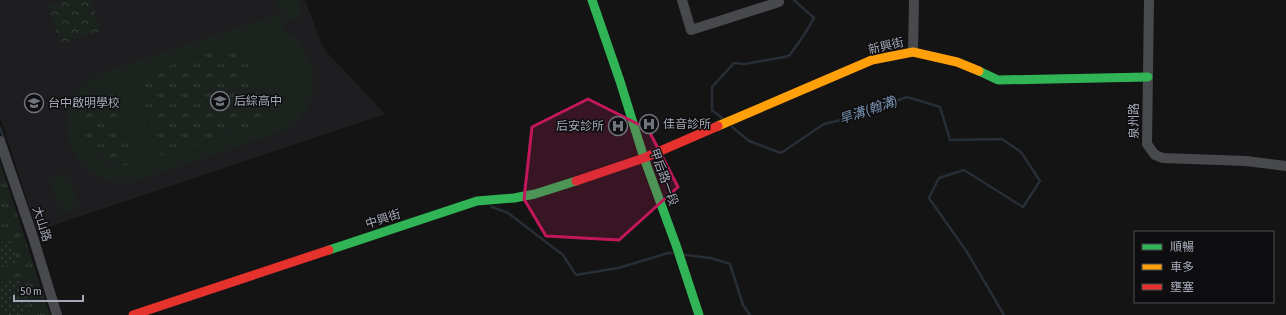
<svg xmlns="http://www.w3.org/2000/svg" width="1286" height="315" font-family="'Asap Condensed','Noto Sans TC',sans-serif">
<defs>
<pattern id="grass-tufts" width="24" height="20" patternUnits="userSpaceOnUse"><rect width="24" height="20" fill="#1c231e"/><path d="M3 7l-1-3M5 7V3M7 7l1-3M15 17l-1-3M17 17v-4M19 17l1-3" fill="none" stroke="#3a403c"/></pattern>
<pattern id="forest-crowns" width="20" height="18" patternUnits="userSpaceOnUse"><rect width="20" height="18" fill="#1c231e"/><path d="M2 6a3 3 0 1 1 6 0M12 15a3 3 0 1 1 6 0" fill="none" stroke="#3a403c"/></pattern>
<pattern id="garden-dots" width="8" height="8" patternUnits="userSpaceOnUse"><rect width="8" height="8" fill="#1c231e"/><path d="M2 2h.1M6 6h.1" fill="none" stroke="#3a403c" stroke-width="1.8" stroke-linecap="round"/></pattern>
</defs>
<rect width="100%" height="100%" fill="#141414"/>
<path fill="#1e1e20" d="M0,0H305L323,48L385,114L37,231L0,117Z"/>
<g fill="url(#grass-tufts)">
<path d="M241,41L267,122L161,156L136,77Z"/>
<path d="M110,86L135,165C96,171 68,131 93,99C98,93 104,90 110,86Z"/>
<path d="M0,162L50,315H0Z"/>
</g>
<path fill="url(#forest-crowns)" d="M65,0H91L101,31L61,44L47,6Z"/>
<g fill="url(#garden-dots)">
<path d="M10,240L17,263L0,268V243Z"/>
<path d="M20,277L30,311L15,315H5L0,298V283Z"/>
</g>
<g fill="#1c231e" fill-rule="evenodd">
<path d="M276,0H297L303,16L285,23Z"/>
<path d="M280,13L285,27L281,29C308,40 321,75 310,102C305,115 295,123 284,131L132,183C126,182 119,183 113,182C77,174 53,131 73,98C79,87 87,81 97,74ZM241,41L267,122L161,156L136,77ZM110,86L135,164L134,165C84,173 65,111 110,86Z"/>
<path d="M68,172L80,207L60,213L49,179Z"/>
</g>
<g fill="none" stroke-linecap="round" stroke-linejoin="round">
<g stroke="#272e36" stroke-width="2.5">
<path d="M722,118L712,110V87L734,63L745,64L789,56L804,35L814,18L794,0"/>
<path d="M732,127L749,141L781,153L824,124L849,118L907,97L940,107L950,140L1002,139L1021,152L1040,181L1023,207L964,170L939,178L929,198L967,252L1004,315"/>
<path d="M0,128L4,139"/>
<path d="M492,207L508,213L563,255L576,275L618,268L668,253H672"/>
<path d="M685,255L711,258L730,264L743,305L750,315"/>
</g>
<g stroke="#48494d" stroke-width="10">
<path d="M682,0L691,30L779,2"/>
<path d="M1149,0L1147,144L1155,155L1163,158L1246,161L1286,166"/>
<path d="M913,52L914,0"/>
<path d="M0,141L33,237L57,315"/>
</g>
<g stroke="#30b455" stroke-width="9">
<path d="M592,0L620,81L644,158L676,245L699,315"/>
<path d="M979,71L998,80L1148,77"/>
<path d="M329,250L477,201L514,198L535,194L576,181"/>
</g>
<path stroke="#ff9f0a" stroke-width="9" d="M718,126L872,60L913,52L957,62L979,71"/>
<g stroke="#e5322d" stroke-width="9">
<path d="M576,181L644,158L718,126"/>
<path d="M133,315L329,250"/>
</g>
</g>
<path fill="#c2185b" fill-opacity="0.2" stroke="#c2185b" stroke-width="3" stroke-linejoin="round" d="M588,99L648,129L678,187L619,240L546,236L524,199L532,127Z"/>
<defs>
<g id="school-ring" transform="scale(1)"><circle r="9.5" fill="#0e0e10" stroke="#72747d" stroke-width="1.5"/><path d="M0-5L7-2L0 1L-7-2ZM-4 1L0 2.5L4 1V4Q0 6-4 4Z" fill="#72747d"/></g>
<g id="hospital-ring" transform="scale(1)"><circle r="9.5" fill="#0e0e10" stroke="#72747d" stroke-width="1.5"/><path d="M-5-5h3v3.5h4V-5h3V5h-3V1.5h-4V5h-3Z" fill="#72747d"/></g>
</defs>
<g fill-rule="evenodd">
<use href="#school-ring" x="220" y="101"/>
<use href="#school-ring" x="34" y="103"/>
<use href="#hospital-ring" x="649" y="124"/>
<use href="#hospital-ring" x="618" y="126"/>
</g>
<g text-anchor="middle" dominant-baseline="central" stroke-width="3" stroke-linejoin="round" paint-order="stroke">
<g font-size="12" fill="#a5a8b6" stroke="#0e0e10">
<text transform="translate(886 46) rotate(-13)">新興街</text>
<text transform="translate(1134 121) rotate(-90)">泉州路</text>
<text transform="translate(664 177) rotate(70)">甲后路一段</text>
<text transform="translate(383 219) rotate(-18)">中興街</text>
<text transform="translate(42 224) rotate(72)">大山路</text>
</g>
<g font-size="12" fill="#a5a8b6" stroke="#0e0e10" text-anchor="start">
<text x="234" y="101">后綜高中</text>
<text x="48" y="103">台中啟明學校</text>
<text x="663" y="124">佳音診所</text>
<text x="604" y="126" text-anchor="end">后安診所</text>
</g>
<g font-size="13" font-style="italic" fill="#7a94b2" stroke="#0e0e10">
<text transform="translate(868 110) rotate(-19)">旱溝 (翰溝)</text>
</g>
</g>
<rect x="1134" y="231" width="140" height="72" fill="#0e0e10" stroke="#4a4c52"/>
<rect x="1142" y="244" width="20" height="6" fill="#30b455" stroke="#4a4c52"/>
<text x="1170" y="251" font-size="12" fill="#a5a8b6">順暢</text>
<rect x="1142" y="264" width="20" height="6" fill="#ff9f0a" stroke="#4a4c52"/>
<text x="1170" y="271" font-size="12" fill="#a5a8b6">車多</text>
<rect x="1142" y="284" width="20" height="6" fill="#e5322d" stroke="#4a4c52"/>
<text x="1170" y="291" font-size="12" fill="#a5a8b6">壅塞</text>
<path d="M14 295v6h69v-6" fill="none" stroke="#a5a8b6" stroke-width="2"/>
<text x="20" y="295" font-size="12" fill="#a5a8b6" stroke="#0e0e10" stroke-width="3" paint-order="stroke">50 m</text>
</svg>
